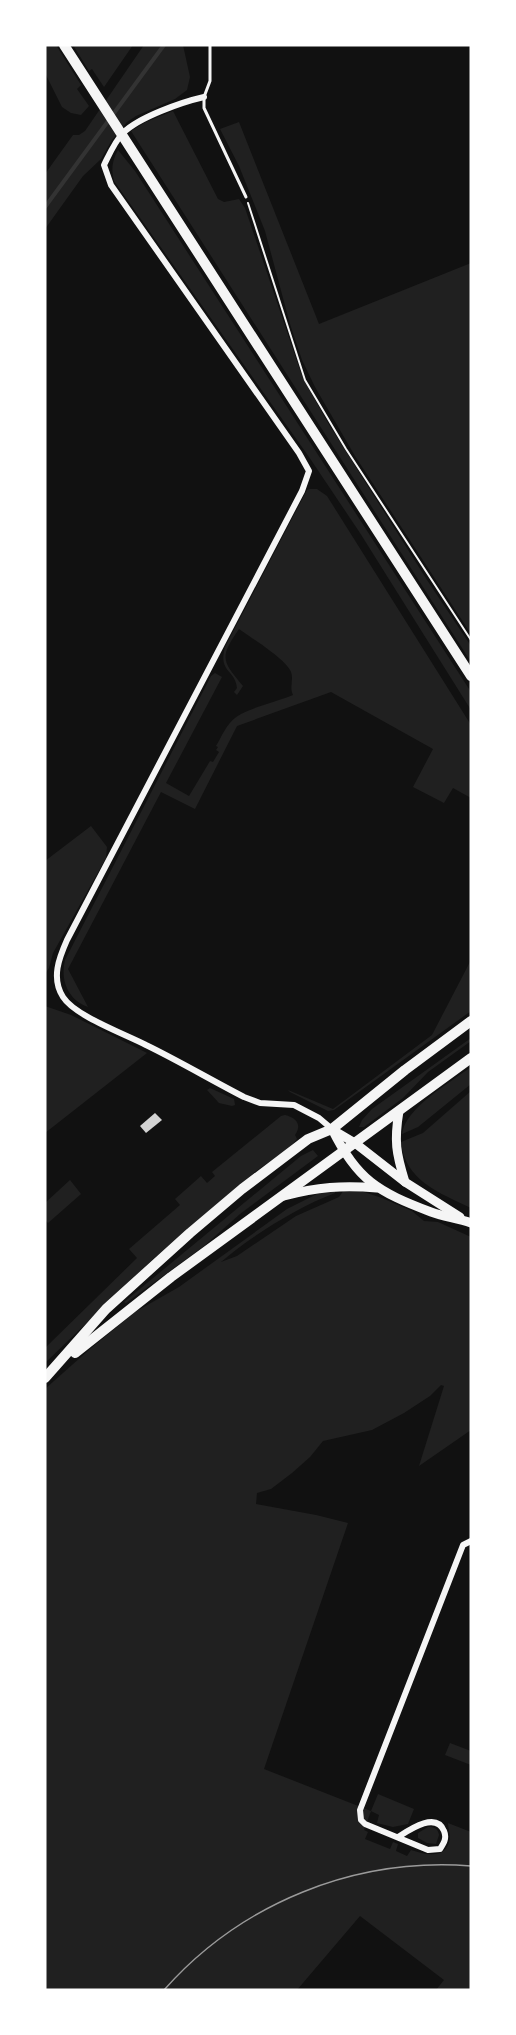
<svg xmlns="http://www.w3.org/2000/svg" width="516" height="2035" font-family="'Sofia Sans Condensed',sans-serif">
<rect width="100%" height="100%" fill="#111"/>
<g fill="#202020">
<path d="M45,45H56L81,85L77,89L89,106L81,115L71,113L62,107L45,73Z"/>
<path d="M73,45H133L104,87L92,69L89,71Z"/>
<path d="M144,45H183L190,77L187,90L175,99L136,116L127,122L112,140L101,159L83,176L45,229V174L73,135H79L85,131Z"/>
<path d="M173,111L218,199L224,202L239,199L245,208L301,373L309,389L328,423L427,580L471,646V662L131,131L146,122Z"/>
<path d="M239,122L319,324L471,263V634L355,456L315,387L302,360L290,324L265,231L239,166L220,129Z"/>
<path d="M118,150L135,171L471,692V710L360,533L309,457L114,181C111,169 112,161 118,150Z"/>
<path d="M310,489H317L327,496L471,725V798L453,788L444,803L413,787L433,749L331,692L237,726L195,809L161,792L68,969L88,1007C68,1000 60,980 65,960L211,676L215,673L222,677L166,783L189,796L210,761L213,762L219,752L216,750L218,747L216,746C222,736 226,725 235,718C245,709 279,701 293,695C289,687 294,680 291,672C287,660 250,637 239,629C219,658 222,661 243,686L237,695L234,692L237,688C235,669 218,673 225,647L307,490Z"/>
<path d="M91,826L107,847L106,858L53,953L49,968L45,974V861Z"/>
<path d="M471,960V1011L334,1110L328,1111L290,1092L288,1090L333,1109L432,1035Z"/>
<path d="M45,1006L71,1015L147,1053L45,1133Z"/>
<path d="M471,1038V1041L428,1072L403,1098L364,1127H359L362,1120L372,1109Z"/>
<path d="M471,1067V1084L418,1127L402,1134C405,1108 451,1082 471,1067Z"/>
<path d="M210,1088L234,1099L235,1105L232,1106L219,1103L207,1090Z"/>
<path d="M471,1091V1208C440,1193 405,1181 401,1142L423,1133Z"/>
<path d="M285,1115C297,1118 302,1125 295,1135L297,1139L288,1149L256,1171L152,1260L45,1363V1348L137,1258L129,1249L180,1205L175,1199L201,1176L207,1183L215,1176L212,1172L281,1116Z"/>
<path d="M313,1150L318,1156L240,1214L204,1246L126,1303L124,1302L301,1156Z"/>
<path d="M70,1180L81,1194L48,1223L45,1220V1203Z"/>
<path d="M332,1190L335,1191V1193C298,1207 251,1236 221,1262L237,1256L296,1216L339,1197L344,1190L361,1191L382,1198L412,1211L424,1221L438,1222L471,1237V1430L419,1466L444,1386L441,1385L430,1396L404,1413L372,1430L323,1441L310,1457L292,1473L271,1489L257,1493L256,1504L316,1515L348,1523L264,1769L371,1811L378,1794L414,1809L408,1824L393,1827L377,1823L379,1815L371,1811L364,1830L368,1832L365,1839L390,1849L393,1842L398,1844L396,1851L407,1856L411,1850C426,1855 447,1860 450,1838C450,1833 448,1828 448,1823L471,1832V1990H436L444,1980L360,1916L297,1990H45V1389L90,1349L135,1312L179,1287L287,1209L317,1194Z"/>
<path d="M450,1743L471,1751V1765L445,1755Z"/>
<path d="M428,1827C435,1827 438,1829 439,1835L436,1844L427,1843L418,1838V1833Z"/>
</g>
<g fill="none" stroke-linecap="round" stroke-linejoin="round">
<path stroke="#333" stroke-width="4" d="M45,207L164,45"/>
</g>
<path fill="#d3d3d3" d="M155,1113L162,1120L146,1133L140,1126Z"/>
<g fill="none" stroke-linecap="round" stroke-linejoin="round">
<path stroke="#f5f5f5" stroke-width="2" d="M248,203L305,380L346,449L471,640"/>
<path stroke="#f5f5f5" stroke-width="3" d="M210,45V81L204,97V108L246,197"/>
<g stroke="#f5f5f5" stroke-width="6">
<path d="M204,97C182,102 139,117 123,133C115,141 109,155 104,165L111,185L299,453L309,471L302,491L67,940C59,958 51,978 63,997C75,1016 125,1034 146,1045C179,1061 211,1080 244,1097L260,1103L294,1105L319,1118L332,1129"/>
<path d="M398,1837C409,1830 436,1811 444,1831C447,1838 444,1843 440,1849L428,1850L365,1824L361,1820L360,1810L463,1545L471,1541"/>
</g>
<g stroke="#f5f5f5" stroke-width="9">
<path d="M399,1111C394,1141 396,1153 405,1182"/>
<path d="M332,1129C357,1180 378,1192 431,1212C444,1217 458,1218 471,1223"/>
<path d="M333,1130L355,1143L405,1182L460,1217"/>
<path d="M284,1196C317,1187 343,1185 377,1188"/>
</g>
<g stroke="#f5f5f5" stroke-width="10">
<path d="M64,45L471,676"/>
<path d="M75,1353L171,1277L471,1058"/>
<path d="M45,1378L106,1309L190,1233L242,1189L308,1139L332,1129L405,1070L471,1021"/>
</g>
<path stroke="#9a9a9a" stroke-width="1.5" d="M164,1990C241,1903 355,1857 471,1866"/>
</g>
<rect width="516" height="2035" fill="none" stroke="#ffffff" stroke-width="93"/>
</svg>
